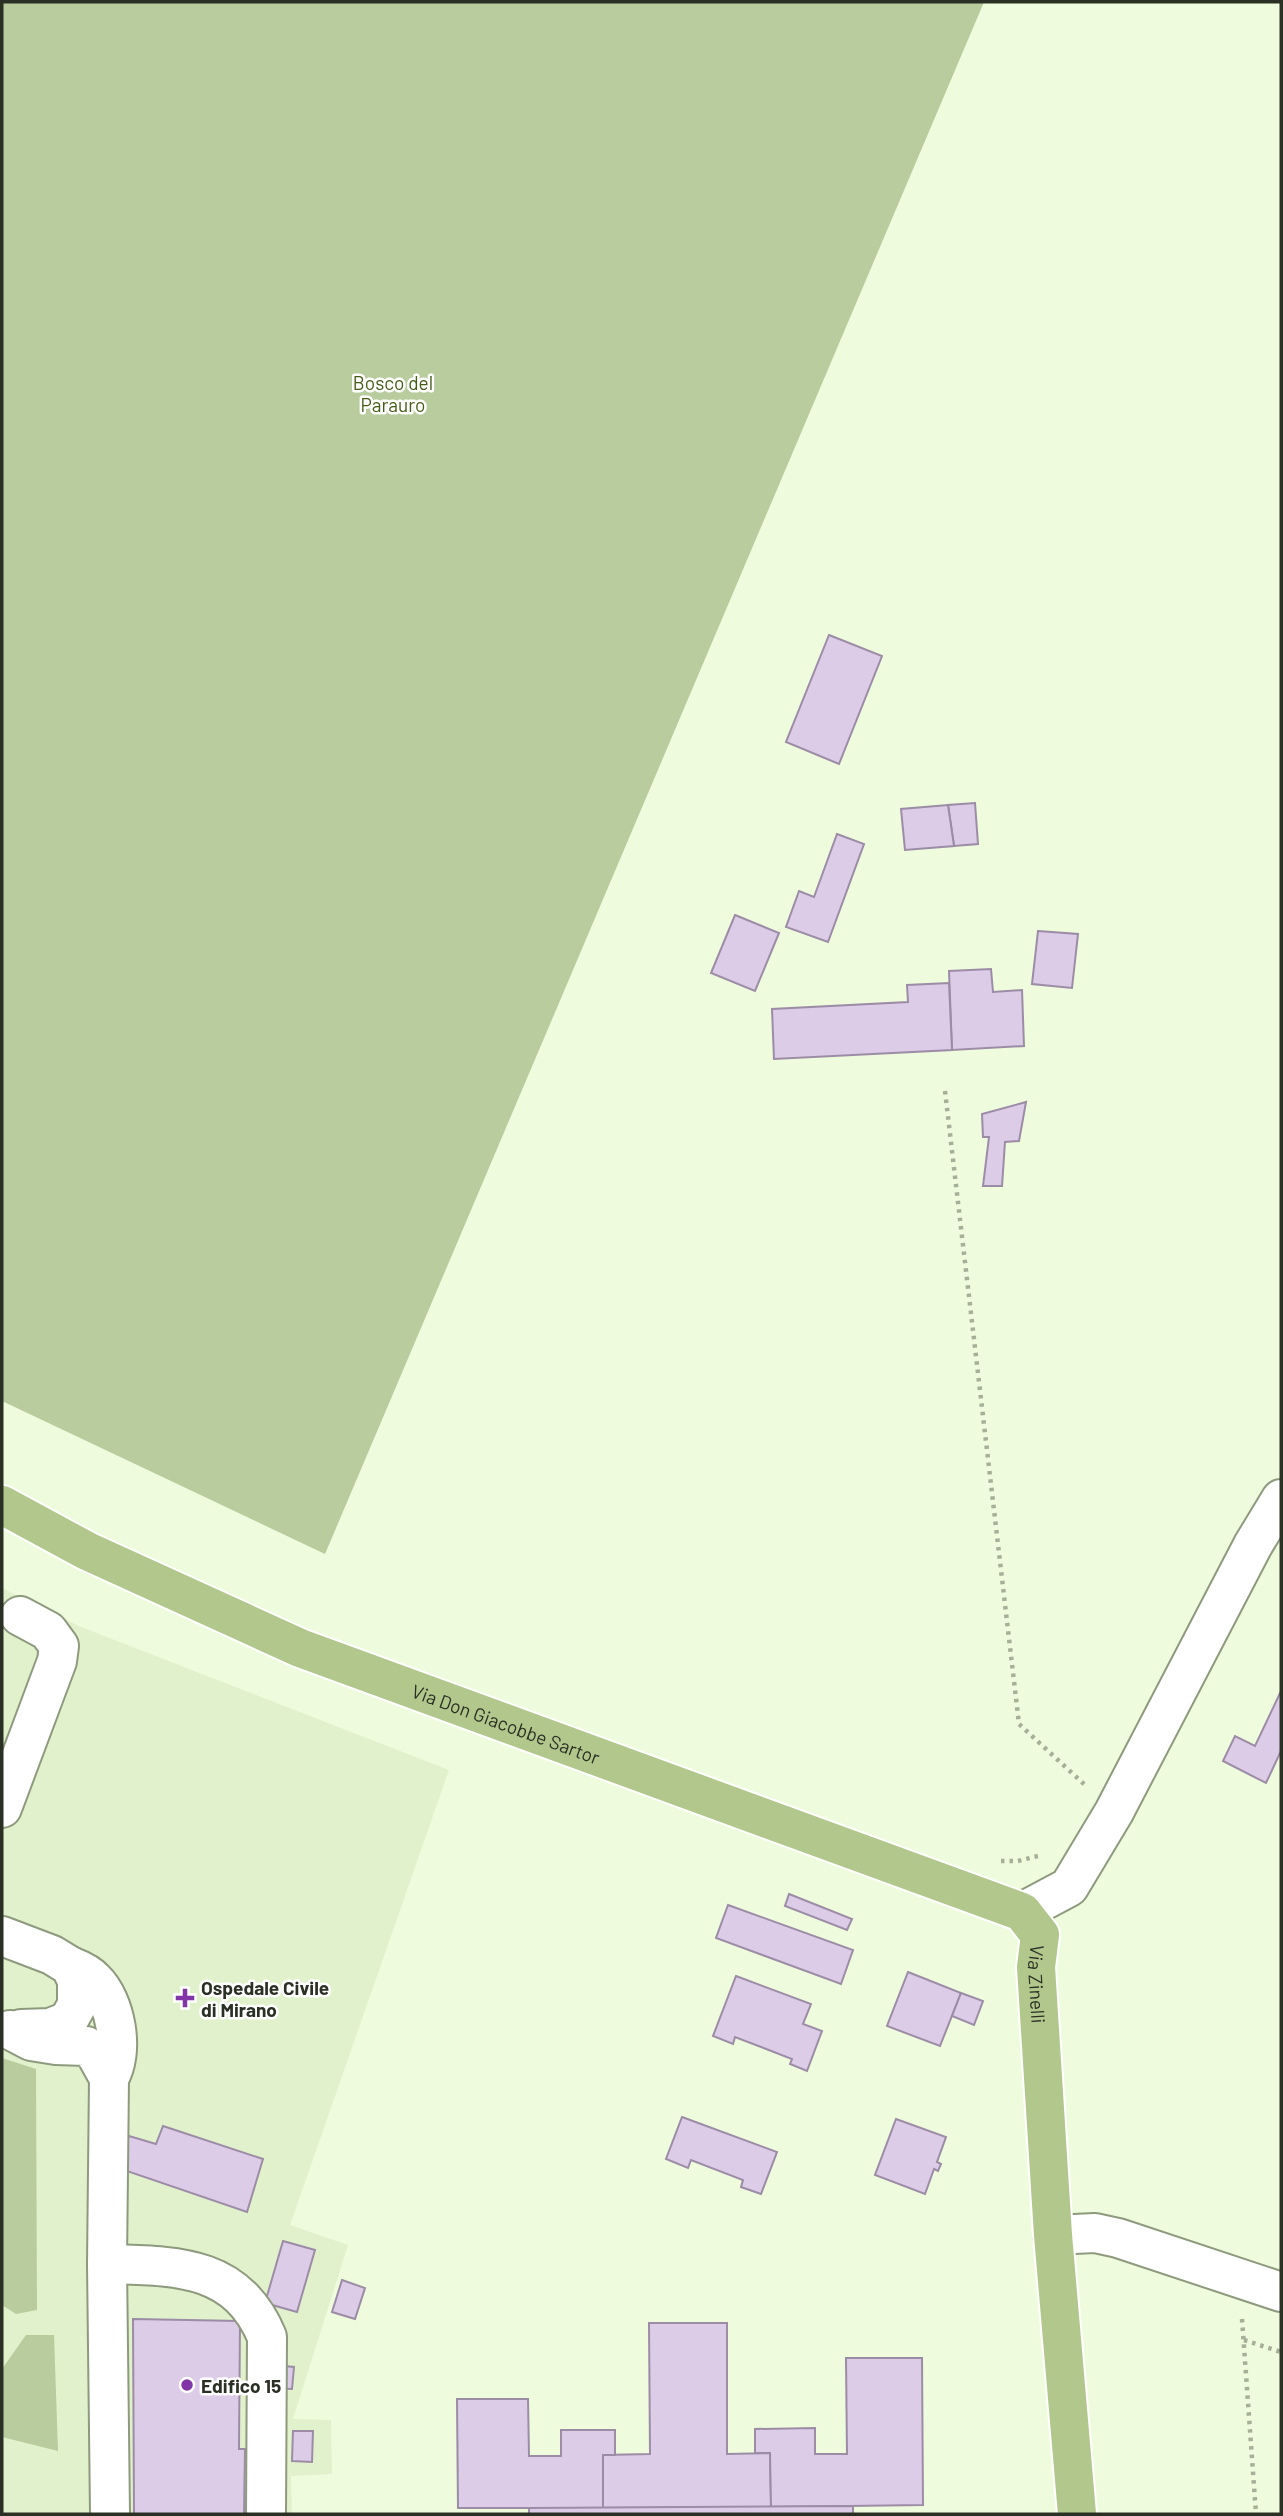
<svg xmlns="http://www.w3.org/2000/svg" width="1283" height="2516" font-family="Barlow,sans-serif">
<rect width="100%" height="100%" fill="#eefbdd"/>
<path fill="#e1f1cc" d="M2,1588L81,1627L449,1770L290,2225L348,2245L293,2419L331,2420L332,2474L291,2476L292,2514H2Z"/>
<g fill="#b9cc9e">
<path d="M2,2H984L325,1554L2,1401Z"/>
<path d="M2,2058L36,2069L37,2310L16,2314L2,2305Z"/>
<path d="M26,2335H54L58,2451L2,2437V2369Z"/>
</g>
<g fill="#ddcce8" stroke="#9c8ca6" stroke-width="2">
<path d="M829,635L882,656L839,764L786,742Z"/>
<path d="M975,803L978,844L954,846L948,805Z"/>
<path d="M948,805L954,846L905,850L901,809Z"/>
<path d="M837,834L864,844L828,942L786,927L799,891L814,897Z"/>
<path d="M735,915L779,933L755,991L711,973Z"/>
<path d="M1038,931L1078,934L1072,988L1032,984Z"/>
<path d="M991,969L993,992L1022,990L1024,1046L952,1050L949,971Z"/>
<path d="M949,983L952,1050L774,1059L772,1009L908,1002L907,985Z"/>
<path d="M1026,1102L1019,1141L1005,1142L1002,1186H983L989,1137H983L982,1114Z"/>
<path d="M1281,1691V1751L1266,1783L1223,1761L1235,1736L1255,1746Z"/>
<path d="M789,1894L852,1919L847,1930L785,1906Z"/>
<path d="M728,1905L853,1950L841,1984L716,1938Z"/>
<path d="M908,1972L961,1993L940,2046L887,2026Z"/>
<path d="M736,1976L811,2004L803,2024L822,2031L807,2071L790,2064L792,2059L735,2037L733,2044L713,2036Z"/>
<path d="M961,1993L983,2001L974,2025L952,2016Z"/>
<path d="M682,2117L777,2152L761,2194L741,2187L743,2180L691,2160L688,2168L666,2159Z"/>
<path d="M896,2119L946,2137L937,2162L941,2164L938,2171L934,2169L925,2194L875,2175Z"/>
<path d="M163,2126L263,2159L247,2212L118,2168L129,2136L156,2144Z"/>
<path d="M283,2241L315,2250L297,2312L265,2303Z"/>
<path d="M342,2280L365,2288L355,2319L332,2312Z"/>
<path d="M133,2319L240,2321L239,2449H245L244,2514H134Z"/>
<path d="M649,2323H727V2454L770,2453L771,2507L603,2508V2455L650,2454Z"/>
<path d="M846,2358H922L923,2505L771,2507L770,2453H755V2429L815,2428V2454H847Z"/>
<path d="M273,2365L294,2367L292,2389L271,2388Z"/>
<path d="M457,2399H528L529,2456H561V2430H615V2455H603V2508H458Z"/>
<path d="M293,2431H313L312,2462L292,2461Z"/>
<path d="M853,2506V2514H529V2508Z"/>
</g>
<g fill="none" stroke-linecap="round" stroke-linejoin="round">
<g stroke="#8e9a7e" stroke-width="42">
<g id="minor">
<path d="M2,1808L57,1661L59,1646L48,1631L20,1616"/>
<path d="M1022,1912L1069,1887L1114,1812L1253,1545L1281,1499"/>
<path d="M2,1936L52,1955L70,1966L77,1980V2005L68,2021L50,2028L21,2029"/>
<path d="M70,1966C78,1969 88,1973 94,1980C116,2001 125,2052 109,2078"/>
<path d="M10,2030L31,2041L56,2045L86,2046L95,2053L109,2078L107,2264L110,2514"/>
<path d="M1053,2235L1095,2233L1118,2238L1281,2292"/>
<path d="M107,2264C175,2266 237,2264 267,2337L266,2514"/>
</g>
</g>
<g stroke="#fff" stroke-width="42">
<g id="major">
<path id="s1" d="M2,1505L87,1551L300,1648L1022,1912L1040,1935L1036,1967L1053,2235L1077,2514"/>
</g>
</g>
<g stroke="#a6b099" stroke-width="4.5" stroke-dasharray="3.5 5" stroke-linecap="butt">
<path d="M945,1091L1019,1724L1085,1785"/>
<path d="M1001,1861H1018L1038,1856"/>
<path d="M1242,2319L1256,2514"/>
<path d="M1244,2340L1281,2352"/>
</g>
<use href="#minor" stroke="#fff" stroke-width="38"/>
<use href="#major" stroke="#b2c78c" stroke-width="38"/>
</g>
<g fill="#8235a6" stroke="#fff" stroke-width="2.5">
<path d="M181.5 1987.5h7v7h7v7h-7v7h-7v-7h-7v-7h7z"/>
<circle cx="187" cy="2385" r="7"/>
</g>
<g text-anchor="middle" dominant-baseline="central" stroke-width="5" stroke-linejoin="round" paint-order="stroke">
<g font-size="19" fill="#445c14" stroke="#fff">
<text x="393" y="382">Bosco del<tspan x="393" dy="22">Parauro</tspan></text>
</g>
<g font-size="19" fill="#2b3025" stroke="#fff">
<text stroke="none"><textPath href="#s1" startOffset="550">Via Don Giacobbe Sartor</textPath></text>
<text stroke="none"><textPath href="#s1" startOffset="1178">Via Zinelli</textPath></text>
</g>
<g font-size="19" font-weight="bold" fill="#2b3025" stroke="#fff" text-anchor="start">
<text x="201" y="1987">Ospedale Civile<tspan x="201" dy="22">di Mirano</tspan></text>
<text x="201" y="2385">Edifico 15</text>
</g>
</g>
<rect width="1283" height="2516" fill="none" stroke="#2b3025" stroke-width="7"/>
</svg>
